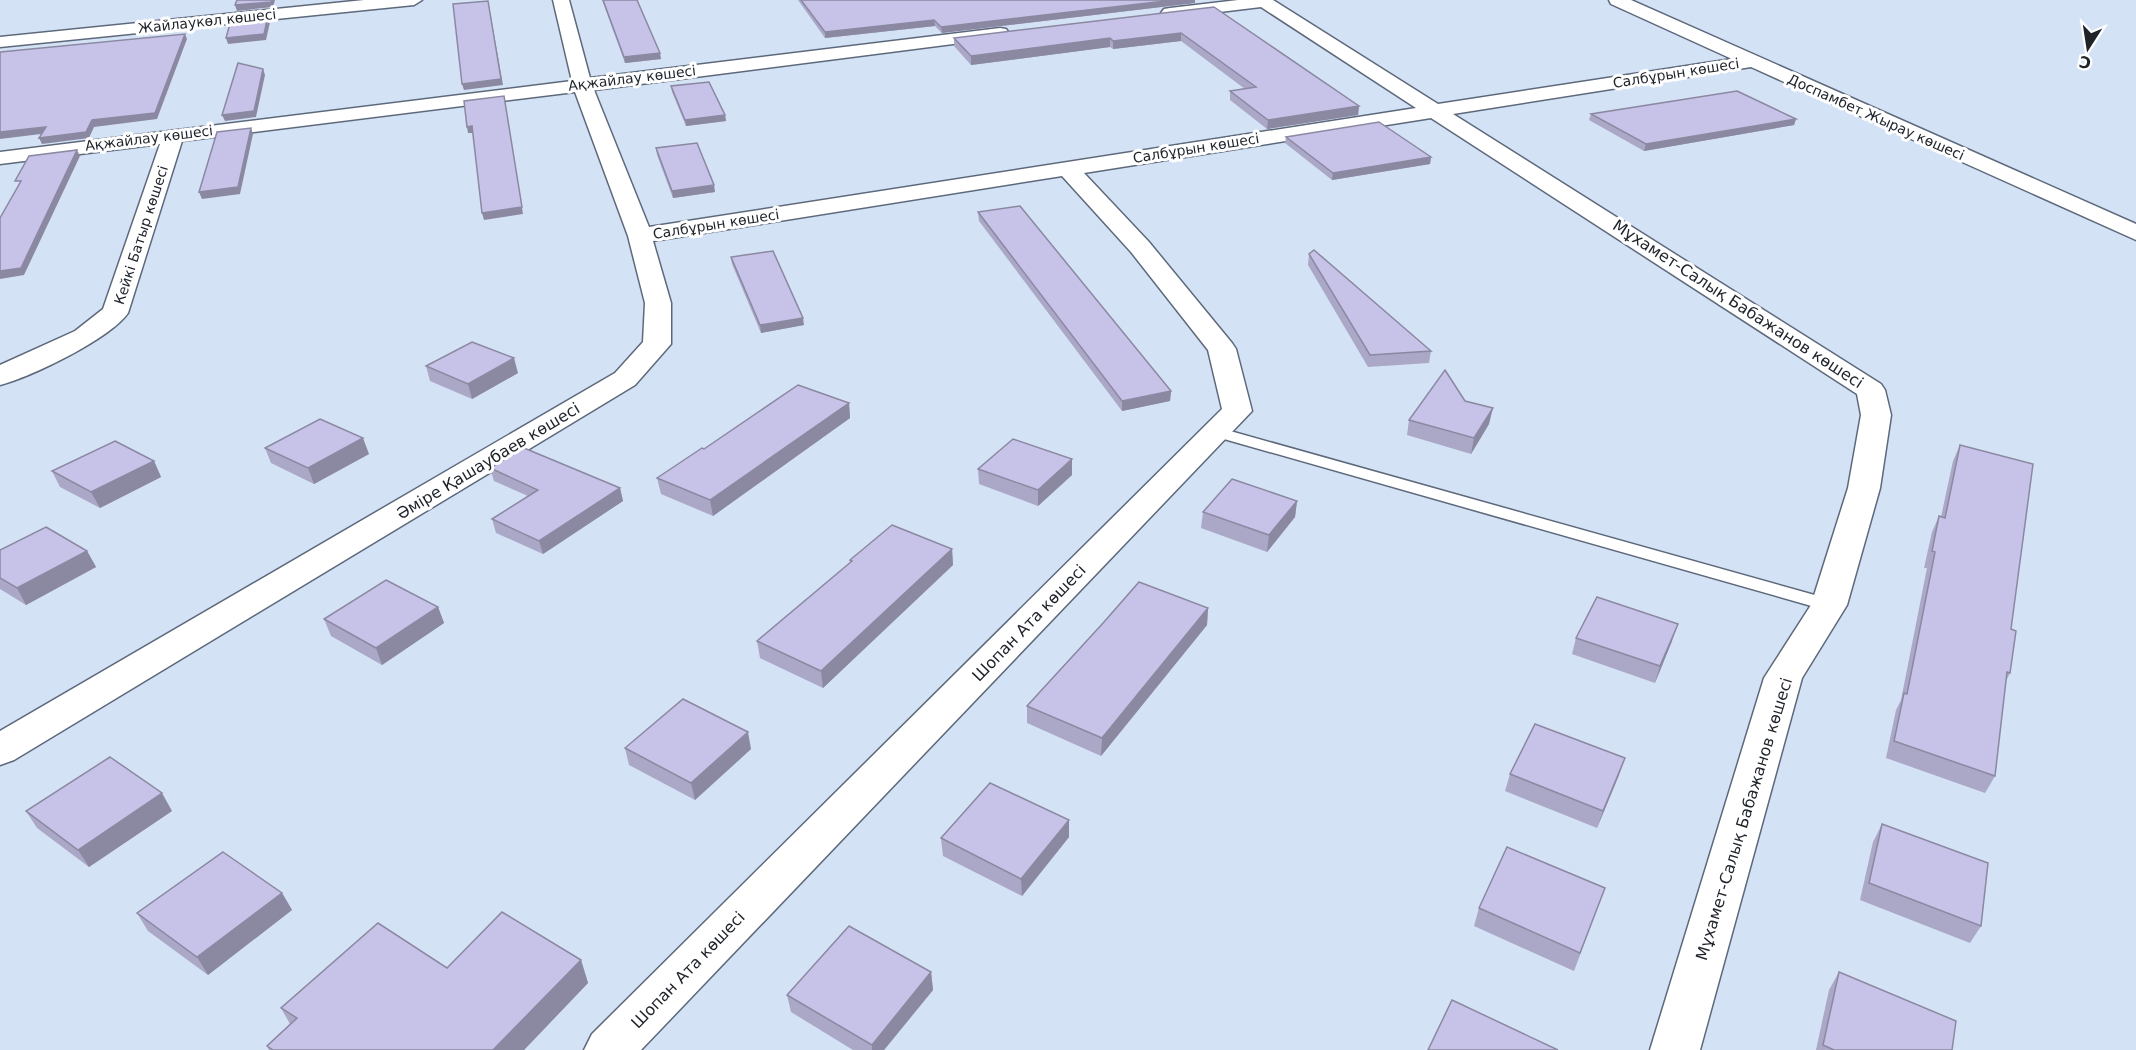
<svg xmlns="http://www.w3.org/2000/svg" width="2136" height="1050" font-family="'DejaVu Sans',sans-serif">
<rect width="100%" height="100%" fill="#d4e2f6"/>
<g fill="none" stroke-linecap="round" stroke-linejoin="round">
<g stroke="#5d697b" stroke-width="3">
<path id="lane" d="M1216,427L1836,601L1839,605L1836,609L1829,611L1822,609L1210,435L1208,432Z"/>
</g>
<g stroke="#5d697b" stroke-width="3">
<g id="street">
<path d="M364,0H422L414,5L0,47V37Z"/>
<path d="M553,0H569L590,78L1000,28L1006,29L1009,33L1006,37L1000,38L594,90L649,227L1416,108L1261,7L1170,18L1164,17L1161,13L1164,9L1170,8L1238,0H1273L1438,104L1732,59L1611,4L1609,0H1631L2136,224V240L1751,67L1453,114L1881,384L1885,390L1891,415L1880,488L1847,605L1802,678L1700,1050H1650L1764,678L1811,605L1848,488L1861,415L1857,394L1431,118L1084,173L1149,242L1232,343L1236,349L1252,411L641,1050H584L592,1034L1222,409L1208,350L1131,252L1062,176L653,241L671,303V344L635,385L14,760L0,765V731L615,373L643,342L645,303L628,236L575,92L182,141L128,313C110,339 31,377 0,385V365L75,331L103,309L160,144L0,164V152L572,81Z"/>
</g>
</g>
<use href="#lane" fill="#fff" fill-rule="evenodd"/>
<use href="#street" fill="#fff" fill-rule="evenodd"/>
</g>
<g fill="#aba7c7">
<path d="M602,0H637L661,59L625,63Z"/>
<path d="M798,0H1195V3L942,33L935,26L825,38Z"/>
<path d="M1214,7L1359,106L1358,115L1267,129L1230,100V91L1245,89L1181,41L1113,49L1110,47L971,65L954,46V38Z"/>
<path d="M671,86L725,115L726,121L686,126L672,92Z"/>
<path d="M1591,114L1796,119L1794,125L1644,151L1589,120Z"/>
<path d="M1286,137L1431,157L1430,164L1332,180L1285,143Z"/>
<path d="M656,148L715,192L673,198L657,155Z"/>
<path d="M978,212L1171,391L1170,401L1122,411L979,221Z"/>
<path d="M1309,254L1431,351L1429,363L1368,367L1308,265Z"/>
<path d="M731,257L804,325L761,333L732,264Z"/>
<path d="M426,366L518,373L472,399L430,381Z"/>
<path d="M1465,401L1489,424L1471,454L1407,435L1409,420Z"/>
<path d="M849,403L850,418L713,516L661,494L657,478L704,449Z"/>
<path d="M1960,445L2011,629L2010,673L2006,681L1995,776L1985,793L1886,758L1896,710L1901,700L1927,568H1924L1932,532L1939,516L1941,517L1953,461Z"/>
<path d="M265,448L369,454L314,484L271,463Z"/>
<path d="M154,461L161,477L100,508L60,487L52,471Z"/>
<path d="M490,468L620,488L623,501L543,554L496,533L492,519L528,496L494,481Z"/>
<path d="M978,469L1072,475L1038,506L979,484Z"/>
<path d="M1297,501L1295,517L1267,552L1201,528L1203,512Z"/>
<path d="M952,549L953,565L823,688L760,658L757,641L850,563V560Z"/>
<path d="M0,550L87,551L96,567L26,605L0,589Z"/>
<path d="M438,607L444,623L382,665L331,636L324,619Z"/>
<path d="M1208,608L1207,625L1101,756L1027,723V706Z"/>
<path d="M1576,638L1672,641L1655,683L1572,654Z"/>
<path d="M625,748L751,749L695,800L629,765Z"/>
<path d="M1510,774L1619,775L1597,828L1505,791Z"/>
<path d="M26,811H172L89,867L37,828Z"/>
<path d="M1882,824L1981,926L1970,943L1860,900L1873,842Z"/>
<path d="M1069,837L1022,896L943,856L941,838Z"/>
<path d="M1605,888L1574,971L1474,926L1479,908Z"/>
<path d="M282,893L292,910L208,975L148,931L137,913Z"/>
<path d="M581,960L588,983L524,1050H269L267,1046L290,1024L281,1008L447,968Z"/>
<path d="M931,972L933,990L884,1050H853L791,1012L787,995Z"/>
<path d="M1839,972L1952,1050H1816L1829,990Z"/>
</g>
<g fill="#8b88a2">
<path d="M272,0H275L273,7L237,11L235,5Z"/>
<path d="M1174,0H1195V3L942,33L941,27Z"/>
<path d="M489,6L503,85L464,90L462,84Z"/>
<path d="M268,16L270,22L266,40L228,44L226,38Z"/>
<path d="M934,20L935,26L825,38V32Z"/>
<path d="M1181,33V41L1113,49V41Z"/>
<path d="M185,34L187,39L157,119L94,127L89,138L42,144L39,138Z"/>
<path d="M1110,38V47L971,65V56Z"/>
<path d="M660,53L661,59L625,63L624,57Z"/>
<path d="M263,69L265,75L256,117L225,121L222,115Z"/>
<path d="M504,96L523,214L484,220L482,213Z"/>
<path d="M1359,106L1358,115L1267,129L1268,120Z"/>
<path d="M725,115L726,121L686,126L685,120Z"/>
<path d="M1796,119L1794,125L1644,151L1646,144Z"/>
<path d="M472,126L474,133H468L467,127Z"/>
<path d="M46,127L49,133L0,139V132Z"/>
<path d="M251,128L253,134L240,194L202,199L199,192Z"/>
<path d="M77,150L80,156L24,275L0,279V271Z"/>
<path d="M1431,157L1430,164L1332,180L1333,173Z"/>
<path d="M714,185L715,192L673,198L672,191Z"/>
<path d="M803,318L804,325L761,333L760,325Z"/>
<path d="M514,358L518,373L472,399L468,384Z"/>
<path d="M1171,391L1170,401L1122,411V401Z"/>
<path d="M849,403L850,418L713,516L710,500Z"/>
<path d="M1493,408L1489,424L1471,454L1474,438Z"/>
<path d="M363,438L369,454L314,484L308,468Z"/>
<path d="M1072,459V475L1038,506V490Z"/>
<path d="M154,461L161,477L100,508L91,492Z"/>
<path d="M620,488L623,501L543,554L539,541Z"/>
<path d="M1297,501L1295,517L1267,552L1269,535Z"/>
<path d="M952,549L953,565L823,688L821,671Z"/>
<path d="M87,551L96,567L26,605L17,588Z"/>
<path d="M438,607L444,623L382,665L376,648Z"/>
<path d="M1208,608L1207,625L1101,756L1102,738Z"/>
<path d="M1678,624L1672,641L1655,683L1660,666Z"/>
<path d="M748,732L751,749L695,800L691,783Z"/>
<path d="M1625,758L1619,775L1597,828L1603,811Z"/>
<path d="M162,793L172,811L89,867L78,850Z"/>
<path d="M1069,820V837L1022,896L1021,879Z"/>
<path d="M282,893L292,910L208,975L197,957Z"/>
<path d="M581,960L588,983L524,1050H493Z"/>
<path d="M931,972L933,990L884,1050H872V1045Z"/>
</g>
<g fill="#c7c2e7" stroke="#8b88a2" stroke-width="1.5">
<path d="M237,0H272L271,2L235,5Z"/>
<path d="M603,0H637L660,53L624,57Z"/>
<path d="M801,0H1174L941,27L934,20L825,32Z"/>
<path d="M488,1L501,79L462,84L453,4Z"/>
<path d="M1214,7L1359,106L1268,120L1230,91L1256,87L1181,33L1113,41L1110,38L971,56L954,38Z"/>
<path d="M268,16L264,34L226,38L231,20Z"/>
<path d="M185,34L155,113L92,120L86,132L39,138L46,127L0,132V52Z"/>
<path d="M238,63L263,69L254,111L222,115Z"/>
<path d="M709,82L725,115L685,120L671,86Z"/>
<path d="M1737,91L1796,119L1646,144L1591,114Z"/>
<path d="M504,96L522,207L482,213L472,126L467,127L464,101Z"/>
<path d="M1379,122L1431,157L1333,173L1286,137Z"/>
<path d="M251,128L238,187L199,192L217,132Z"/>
<path d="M697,143L714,185L672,191L656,148Z"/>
<path d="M77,150L21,268L0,271V218L21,181H15L29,156Z"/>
<path d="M1020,206L1171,391L1122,401L978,212Z"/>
<path d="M1314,250L1431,351L1370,355L1309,254Z"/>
<path d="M773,251L803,318L760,325L731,257Z"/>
<path d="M472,342L514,358L468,384L426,366Z"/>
<path d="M1445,370L1465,401L1493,408L1474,438L1409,420Z"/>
<path d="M798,385L849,403L710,500L657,478L702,448L704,449Z"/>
<path d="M320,419L363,438L308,468L265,448Z"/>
<path d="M1013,439L1072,459L1038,490L978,469Z"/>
<path d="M115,441L154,461L91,492L52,471Z"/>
<path d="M1960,445L2033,464L2011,629L2016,631L2010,673L2007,672L1995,776L1894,741L1904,693L1907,694L1935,552L1932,551L1939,516L1945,518Z"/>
<path d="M524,448L620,488L539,541L492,519L538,490L490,468Z"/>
<path d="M1232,479L1297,501L1269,535L1203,512Z"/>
<path d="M892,525L952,549L821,671L757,641L852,561L850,560Z"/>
<path d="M46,527L87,551L17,588L0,578V550Z"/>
<path d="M386,580L438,607L376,648L324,619Z"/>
<path d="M1139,582L1208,608L1102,738L1027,706L1104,622Z"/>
<path d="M1597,597L1678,624L1660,666L1576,638Z"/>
<path d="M683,699L748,732L691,783L625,748Z"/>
<path d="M1535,724L1625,758L1603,811L1510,774Z"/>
<path d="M110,757L162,793L78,850L26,811Z"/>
<path d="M990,783L1069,820L1021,879L941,838Z"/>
<path d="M1882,824L1988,863L1981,926L1869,883Z"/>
<path d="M1507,847L1605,888L1580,953L1479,908Z"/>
<path d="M223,852L282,893L197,957L137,913Z"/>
<path d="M502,912L581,960L493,1050H273L267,1046L297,1018L281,1008L378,923L447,968Z"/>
<path d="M849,926L931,972L872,1045L787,995Z"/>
<path d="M1839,972L1956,1021L1952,1050H1834L1823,1045Z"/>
<path d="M1452,1000L1558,1050H1428Z"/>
</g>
<g text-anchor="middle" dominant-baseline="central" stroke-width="6" stroke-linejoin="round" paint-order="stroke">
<g font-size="14" fill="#1e232a" stroke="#fff">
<text transform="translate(207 21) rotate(-6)">Жайлаукөл көшесі</text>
<text transform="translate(1676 73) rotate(-9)">Салбұрын көшесі</text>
<text transform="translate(632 78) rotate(-7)">Ақжайлау көшесі</text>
<text transform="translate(1876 117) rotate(24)">Доспамбет Жырау көшесі</text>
<text transform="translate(149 138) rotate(-7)">Ақжайлау көшесі</text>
<text transform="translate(1196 148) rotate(-9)">Салбұрын көшесі</text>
<text transform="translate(716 224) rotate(-9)">Салбұрын көшесі</text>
<text transform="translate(141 235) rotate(-72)">Кейкі Батыр көшесі</text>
</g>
<g font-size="16" fill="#1e232a" stroke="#fff">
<text transform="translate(1738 304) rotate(33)">Мұхамет-Салық Бабажанов көшесі</text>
<text transform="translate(488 461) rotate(-31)">Әміре Қашаубаев көшесі</text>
<text transform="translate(1029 623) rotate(-46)">Шопан Ата көшесі</text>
<text transform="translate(1744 819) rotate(-73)">Мұхамет-Салық Бабажанов көшесі</text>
<text transform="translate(688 970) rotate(-46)">Шопан Ата көшесі</text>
</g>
</g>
<g transform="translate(2088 48) rotate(192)" stroke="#ffffff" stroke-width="4.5" paint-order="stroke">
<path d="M0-4.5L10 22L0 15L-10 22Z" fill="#1e232a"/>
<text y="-9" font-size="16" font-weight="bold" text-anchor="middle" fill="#1e232a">С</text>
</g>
</svg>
